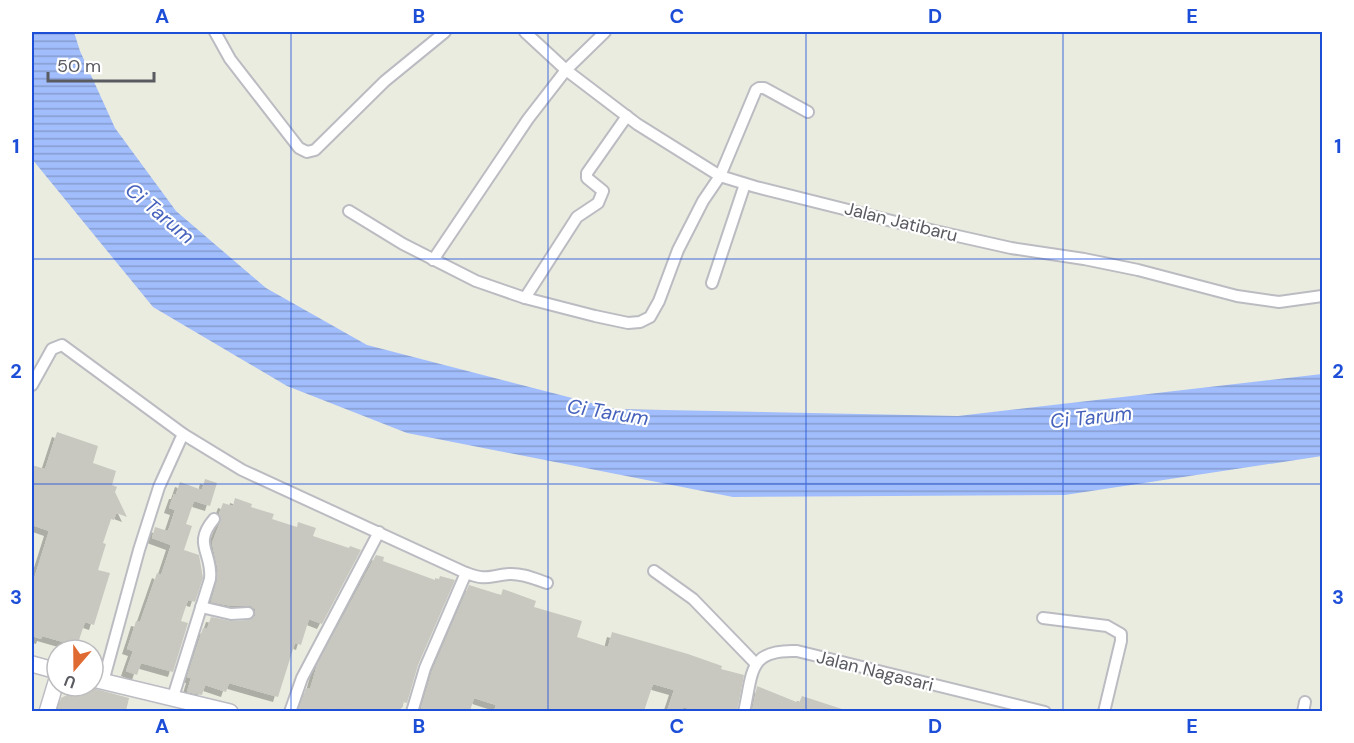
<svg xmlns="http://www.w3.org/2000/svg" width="1354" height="743" font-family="'DM Sans',sans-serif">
<defs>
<pattern id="water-rules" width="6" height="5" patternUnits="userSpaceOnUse" patternTransform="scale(1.5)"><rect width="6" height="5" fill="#a1bdfb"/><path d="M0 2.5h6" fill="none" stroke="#869dcf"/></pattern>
<filter id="shadow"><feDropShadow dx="-5" dy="5" stdDeviation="0" flood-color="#0004"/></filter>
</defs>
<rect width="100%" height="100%" fill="#ebece0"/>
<path fill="url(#water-rules)" d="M32,32H74L80,51L115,128L176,211L266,288L367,345L615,409L958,416L1322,374V456L1065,495L733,497L407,433L287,386L153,307L32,159Z"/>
<g fill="#c8c8c0" filter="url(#shadow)">
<path d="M57,432L98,446L93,463L116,471L112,485L117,487L115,492L127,517L116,513L114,520L111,519L103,543L106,544L98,570L110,573L94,625L85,622L77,646L42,636L41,639L32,636V585L49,531L32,525V465L45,469Z"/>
<path d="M205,479L217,483L210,506L194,501L186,524L192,526L184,550L199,555L203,578L195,602L188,600L181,621L188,623L173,672L141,663L137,675L126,671L133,651L127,649L132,634L136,621L140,622L157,573L161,575L171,545L152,538L155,527L168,531L175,510L169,508L174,494H176L180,482L202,490Z"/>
<path d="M235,498L252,504L251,507L274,514L272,519L297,527L298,522L316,528L313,536L349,548L350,546L361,550L322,624L309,619L301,645L295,643L278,697L229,683L226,692L205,685L202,695L187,692L191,678L187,677L203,628L207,629L211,617L231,621L249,620L255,616V609L251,606H232L211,602L217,581L218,570L212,543L221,520L219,514L223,503L233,506Z"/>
<path d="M376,555L384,557L383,561L435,580V578L439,579L440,576L455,580L418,665L407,703L403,702L400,711H351L341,708L340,711H335L324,708L323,711H298L306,688L310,689L317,665Z"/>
<path d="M469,585L501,595L503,589L536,601L534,607L582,621L577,637L608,647L612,632L688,654L722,666L721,669L744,675L737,711H697L683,707L682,711H667L674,690L653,684L644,711H494L496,705L474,698L470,711H432L421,708L432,671Z"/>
<path d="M85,686L129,698L126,711H57L61,698Z"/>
<path d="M757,686L799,703L802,696L842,709V711H752Z"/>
</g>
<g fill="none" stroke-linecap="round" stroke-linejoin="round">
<g stroke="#bbbcc2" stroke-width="14">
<g id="street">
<path d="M215,32L230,59L299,148L307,152L315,150L385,81L445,32"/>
<path d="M525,32L566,70L637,124L720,176L756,187L904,224L1011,248L1084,259L1138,270L1237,296L1279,302L1322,296"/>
<path d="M349,211L403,244L476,281L525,298L595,316L628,323L640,322L650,317L659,301L678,250L703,201L720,176L756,90L759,88H764L808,112"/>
<path d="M433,260L528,119L566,70L605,32"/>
<path d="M712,283L745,184"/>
<path d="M525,298L577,217L598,203L603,191L587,178V173L627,116"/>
<path d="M32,385L52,349L62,345L183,434L242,470L466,573C487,581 488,576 509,574C522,573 535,579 547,583"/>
<path d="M654,571L693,599L756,664"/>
<path d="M201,607L231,614L248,613"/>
<path d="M1043,618L1107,626L1121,634V641L1104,712"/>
<path d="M103,682L139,550L159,487L183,434"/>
<path d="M173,697L210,579C213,552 192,545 214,519"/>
<path d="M290,712L302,678L379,532"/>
<path d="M412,712L425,668L466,573"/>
<path d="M744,712C753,672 748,649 797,651L1045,712"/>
<path d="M1303,712L1305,702"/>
</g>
</g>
<g stroke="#bbbcc4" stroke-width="18">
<g id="secondary">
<path d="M32,664L57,671"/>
<path d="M93,679L230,712"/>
<path d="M47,712L57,679"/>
</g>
</g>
<use href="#street" stroke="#fff" stroke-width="10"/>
<use href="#secondary" stroke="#fff" stroke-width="15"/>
</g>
<path fill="none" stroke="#1d4ed8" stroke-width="1.5" stroke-opacity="0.55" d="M291,32V712M548,32V712M806,32V712M1063,32V712M32,259H1322M32,484H1322"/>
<g text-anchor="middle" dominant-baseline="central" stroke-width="4.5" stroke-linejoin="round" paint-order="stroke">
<g font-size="18" fill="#595b61" stroke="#fff">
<text transform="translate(901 222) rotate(14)">Jalan Jatibaru</text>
<text transform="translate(875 671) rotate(14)">Jalan Nagasari</text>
</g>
<g font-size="20" font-style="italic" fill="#4662bc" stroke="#fff">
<text transform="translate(160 213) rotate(40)">Ci Tarum</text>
<text transform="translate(608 412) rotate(9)">Ci Tarum</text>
<text transform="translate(1091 417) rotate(-6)">Ci Tarum</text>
</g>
</g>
<rect width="1354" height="743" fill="none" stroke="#ffffff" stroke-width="66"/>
<g transform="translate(75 668) rotate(200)"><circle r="28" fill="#ffffff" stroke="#bdbdc0" stroke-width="1.5"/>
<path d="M0-4.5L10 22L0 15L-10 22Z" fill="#e06b32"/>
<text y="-9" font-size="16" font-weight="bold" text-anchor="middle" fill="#595b61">U</text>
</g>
<path d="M48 72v9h106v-9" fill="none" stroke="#595b61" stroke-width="3"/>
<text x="57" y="72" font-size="18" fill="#595b61" stroke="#ffffff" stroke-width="4.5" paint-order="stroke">50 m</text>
<rect x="33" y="33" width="1288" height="677" fill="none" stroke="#1d4ed8" stroke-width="2"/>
<g font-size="20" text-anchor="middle" font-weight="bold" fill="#1d4ed8">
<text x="162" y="23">A</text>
<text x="419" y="23">B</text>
<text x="677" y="23">C</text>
<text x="935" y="23">D</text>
<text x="1192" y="23">E</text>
<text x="16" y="153">1</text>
<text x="1338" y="153">1</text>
<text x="16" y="378">2</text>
<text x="1338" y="378">2</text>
<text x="16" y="604">3</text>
<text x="1338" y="604">3</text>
<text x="162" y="733">A</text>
<text x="419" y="733">B</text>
<text x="677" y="733">C</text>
<text x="935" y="733">D</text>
<text x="1192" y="733">E</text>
</g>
</svg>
